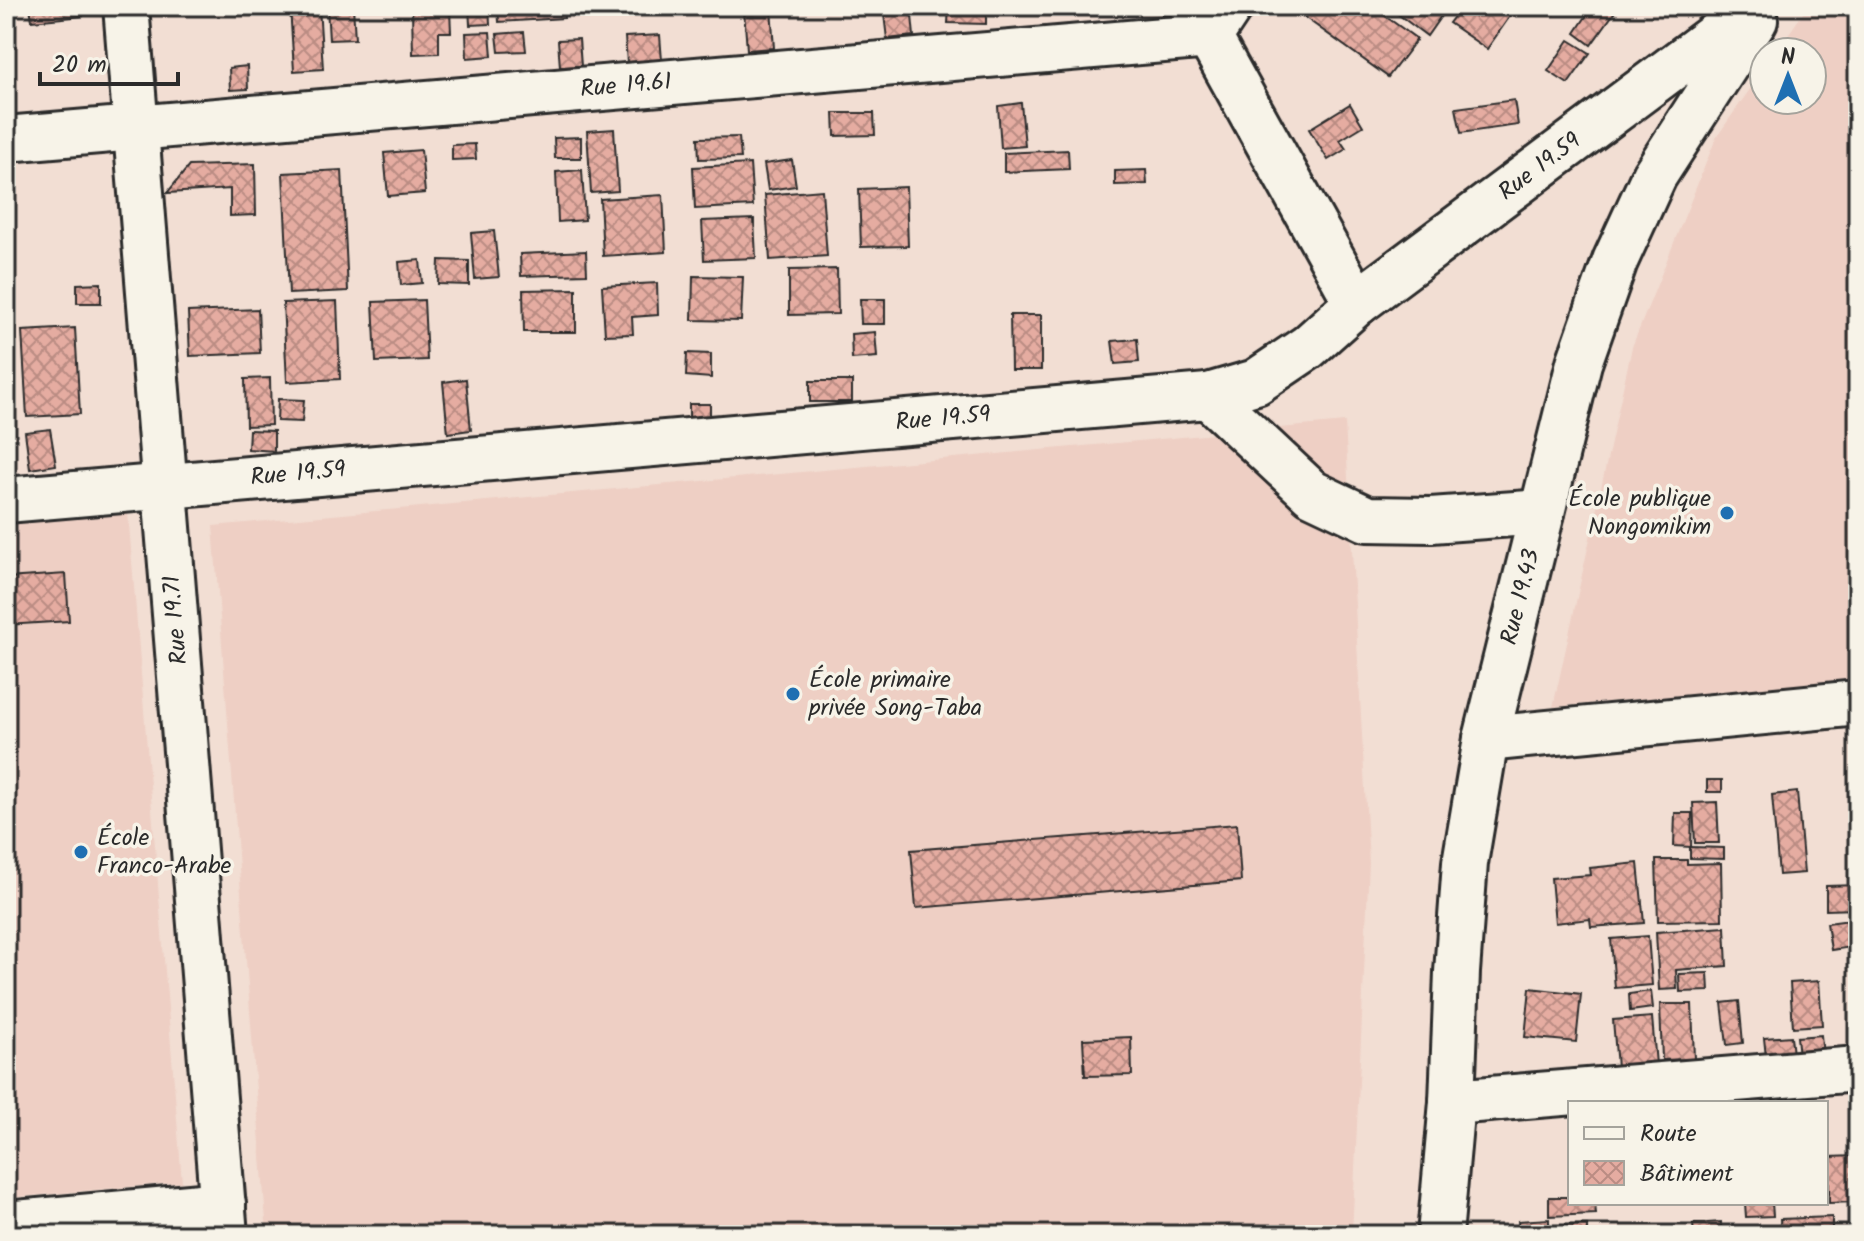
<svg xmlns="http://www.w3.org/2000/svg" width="1864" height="1241" font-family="Kalam,sans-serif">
<defs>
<pattern id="building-cross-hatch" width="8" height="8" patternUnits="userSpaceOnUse" patternTransform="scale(2)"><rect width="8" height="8" fill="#e5aca1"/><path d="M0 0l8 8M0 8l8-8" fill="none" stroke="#ba8c83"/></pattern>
</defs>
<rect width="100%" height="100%" fill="#f2ded3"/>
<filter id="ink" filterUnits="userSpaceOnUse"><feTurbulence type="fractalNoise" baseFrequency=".0125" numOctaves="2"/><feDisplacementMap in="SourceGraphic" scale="16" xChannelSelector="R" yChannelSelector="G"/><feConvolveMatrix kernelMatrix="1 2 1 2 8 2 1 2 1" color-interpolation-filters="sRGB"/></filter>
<g filter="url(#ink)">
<g fill="#eecfc4">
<path d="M1808,6H1858V679L1553,707L1632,347L1716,138L1764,69V100H1812V52H1776Z"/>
<path d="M1345,422L1369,863L1352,1235H267L213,526Z"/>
<path d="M128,512L182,1182L6,1198V522Z"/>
</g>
<g fill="url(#building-cross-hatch)" stroke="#2b2b2b" stroke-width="2">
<path d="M30,6H82L83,16L32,21Z"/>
<path d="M290,6H319L323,69L294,71Z"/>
<path d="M327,6H353L355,39L329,40Z"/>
<path d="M469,6H489L490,24L470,25Z"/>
<path d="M498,6H563L564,18L499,22Z"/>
<path d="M883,6H911L914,36L887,39Z"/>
<path d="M949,6H986V24L948,23Z"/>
<path d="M1289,6H1371L1417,39L1388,77Z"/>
<path d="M1399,6H1427L1441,16L1427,36L1395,12Z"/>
<path d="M1462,6H1517L1487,49L1449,23Z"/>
<path d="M1543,6H1560L1554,14Z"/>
<path d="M1593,6H1619L1591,45L1575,33Z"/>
<path d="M771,8L774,48L747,50L744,10Z"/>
<path d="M450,10L451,32H439V53L413,54L412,11Z"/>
<path d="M490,32L492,56L467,58L466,33Z"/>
<path d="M524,32L526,51L499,52L497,34Z"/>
<path d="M660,35L662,61L627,63L625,37Z"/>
<path d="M579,39L581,66L560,67L558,40Z"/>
<path d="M1569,40L1590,53L1568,84L1548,71Z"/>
<path d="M247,66L248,89L230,90L229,68Z"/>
<path d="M1514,100L1518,125L1461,133L1456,108Z"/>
<path d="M1021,103L1025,146L1001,148L998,106Z"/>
<path d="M1350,104L1363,126L1340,140L1346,149L1328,160L1309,129Z"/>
<path d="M834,113H874L875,135L835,136Z"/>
<path d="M614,129L618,191L591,193L587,131Z"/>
<path d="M581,137V158H555L554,138Z"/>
<path d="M739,137L741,158L699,159L698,138Z"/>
<path d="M475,144L476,159L452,160V145Z"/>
<path d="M421,150L425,193L388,196L384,153Z"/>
<path d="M1068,150L1069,169L1004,172V153Z"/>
<path d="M792,160L796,186L768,190L764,164Z"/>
<path d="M255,164L256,215L230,216V189L167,193L189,166Z"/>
<path d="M750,164L753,206L695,209L693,167Z"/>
<path d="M342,170L348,291L289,294L283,173Z"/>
<path d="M582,170L585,220L558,222L556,172Z"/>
<path d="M1146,170L1147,184L1115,185V171Z"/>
<rect x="6" y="184" width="4" height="20"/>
<path d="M906,187L908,246L861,247L859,189Z"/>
<path d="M822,190L827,256L770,260L765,195Z"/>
<path d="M663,195L666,252L603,256L600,199Z"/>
<path d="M754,219L756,258L704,260L702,221Z"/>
<path d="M494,231L499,277L475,279L471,233Z"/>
<path d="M586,251L587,274L521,276L520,254Z"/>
<path d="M420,260L422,283L401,285L399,262Z"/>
<path d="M439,260L469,261V285L438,284Z"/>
<path d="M837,269L838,314L789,315V270Z"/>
<path d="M693,276L743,277L741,321L692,320Z"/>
<path d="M101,283V303H77V284Z"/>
<path d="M657,283L658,315L632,317L633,334L605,335L602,286Z"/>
<path d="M576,289V332H524L523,290Z"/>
<path d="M860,299H885V324H861Z"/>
<path d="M424,300L427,360L376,362L373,302Z"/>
<path d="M337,301L340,379L287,382L283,303Z"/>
<path d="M258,309L260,353L190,356L188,312Z"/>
<path d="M1010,315H1041V370H1011Z"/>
<path d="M75,328L80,414L27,417L22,331Z"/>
<path d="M875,332L877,357L852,359L851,334Z"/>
<path d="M1137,339L1139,362L1115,364L1112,341Z"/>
<path d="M687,353L711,354V378L686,376Z"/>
<path d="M270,378L271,425L246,426L245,379Z"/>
<path d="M466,379L471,430L448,433L443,382Z"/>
<rect x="810" y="381" width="42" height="21"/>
<path d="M278,399L304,400L302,422L277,421Z"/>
<rect x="689" y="404" width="21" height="21"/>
<path d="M50,429L56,465L30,469L25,432Z"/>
<path d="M249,430L274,431V451L248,449Z"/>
<path d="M66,574L69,621L6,625V578Z"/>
<rect x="1707" y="780" width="15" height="12"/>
<path d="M1797,792L1804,873L1779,875L1772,795Z"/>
<path d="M1717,802L1719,843H1695L1693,803Z"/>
<path d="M1675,813H1692L1691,847L1674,846Z"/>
<path d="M1237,824L1241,881L916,908L911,850Z"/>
<path d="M1690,847L1724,848V859L1690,858Z"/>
<path d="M1656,860H1687V864L1721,863L1722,920L1658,921Z"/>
<path d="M1638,863L1644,923L1591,927L1590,919L1555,923L1551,878L1591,875L1590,868Z"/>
<path d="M1858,885V909L1826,910V886Z"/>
<path d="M1858,919V946L1831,950L1827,923Z"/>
<path d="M1725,927L1727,966L1676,970L1677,989L1659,990L1656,932Z"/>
<path d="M1648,936L1652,985L1615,988L1611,939Z"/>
<path d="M1708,973L1709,991L1680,992L1679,974Z"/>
<path d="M1819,981L1822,1025L1793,1027L1790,983Z"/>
<path d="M1530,988L1581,994L1576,1042L1525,1037Z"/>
<path d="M1651,991L1653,1008L1630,1011L1629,994Z"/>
<path d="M1739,1001L1743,1043L1727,1045L1722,1003Z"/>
<path d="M1660,1004H1692L1694,1059L1662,1060Z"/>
<path d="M1652,1017L1656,1065L1617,1067L1613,1020Z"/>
<path d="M1821,1035L1823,1055L1799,1056L1797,1037Z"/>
<path d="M1791,1036L1793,1055L1766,1057L1764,1038Z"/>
<path d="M1131,1037L1132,1075L1085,1076L1083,1039Z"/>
<path d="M1855,1156L1856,1202L1829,1203V1157Z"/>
<path d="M1549,1197H1570V1203H1595L1596,1214L1549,1216Z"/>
<path d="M1745,1203H1772L1773,1216L1746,1217Z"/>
<path d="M1832,1217V1235H1781L1780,1219Z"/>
<path d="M1549,1219V1226L1587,1225V1235H1519L1518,1221Z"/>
<path d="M1721,1222V1235H1694L1693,1224Z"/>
</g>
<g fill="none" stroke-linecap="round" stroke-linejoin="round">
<g stroke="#2b2b2b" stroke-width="50">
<g id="minor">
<path d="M126,6L225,1235"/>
<path d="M1192,6L1357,303"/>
<path d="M6,139L1210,36L1230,6"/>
<path d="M1208,396L1312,493L1367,519L1431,520L1542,512"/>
<path d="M6,500L1208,396L1256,382L1308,347L1357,303L1755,6"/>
<path d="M1486,739L1858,703"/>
<path d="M1452,1102L1858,1069"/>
<path d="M6,1224L223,1204"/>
<path d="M1440,1235L1452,1102L1457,972L1465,863L1486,739L1579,363L1615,261L1654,176L1755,20"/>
</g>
</g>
<use href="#minor" stroke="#f7f3e8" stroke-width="44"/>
</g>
</g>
<g fill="#1f6fb2" stroke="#f7f3e8" stroke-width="3">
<circle cx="1727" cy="513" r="8"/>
<circle cx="793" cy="694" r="8"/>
<circle cx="81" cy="852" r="8"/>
</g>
<g text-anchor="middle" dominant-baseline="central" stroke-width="7" stroke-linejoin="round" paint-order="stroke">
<g font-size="24" fill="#2b2b2b" stroke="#f7f3e8">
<text transform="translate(626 86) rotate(-5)">Rue 19.61</text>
<text transform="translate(1540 167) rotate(-37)">Rue 19.59</text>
<text transform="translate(943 419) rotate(-5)">Rue 19.59</text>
<text transform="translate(298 474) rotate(-5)">Rue 19.59</text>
<text transform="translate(1521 597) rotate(-76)">Rue 19.43</text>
<text transform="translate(176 620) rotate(-95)">Rue 19.71</text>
</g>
<g font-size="24" fill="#2b2b2b" stroke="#f7f3e8" text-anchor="start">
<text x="1711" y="499" text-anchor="end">École publique<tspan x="1711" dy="28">Nongomikim</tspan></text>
<text x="809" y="680">École primaire<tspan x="809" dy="28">privée Song-Taba</tspan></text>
<text x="97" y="838">École<tspan x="97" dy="28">Franco-Arabe</tspan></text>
</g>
</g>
<rect width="1864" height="1241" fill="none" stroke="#f7f3e8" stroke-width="32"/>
<rect x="16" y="16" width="1832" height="1209" fill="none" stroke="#2b2b2b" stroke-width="3" filter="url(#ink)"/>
<rect x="1568" y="1101" width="260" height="104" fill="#f7f3e8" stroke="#a5a39c" stroke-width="2"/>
<rect x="1584" y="1127" width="40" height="12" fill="#f7f3e8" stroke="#a5a39c" stroke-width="2"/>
<text x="1640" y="1141" font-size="24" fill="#2b2b2b">Route</text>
<rect x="1584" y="1161" width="40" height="24" fill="url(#building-cross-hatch)" stroke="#a5a39c" stroke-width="2"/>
<text x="1640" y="1181" font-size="24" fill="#2b2b2b">Bâtiment</text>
<g transform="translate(1788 76)"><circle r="38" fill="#f7f3e8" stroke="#a5a39c" stroke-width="2"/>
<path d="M0-6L14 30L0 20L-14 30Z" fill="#1f6fb2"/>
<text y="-12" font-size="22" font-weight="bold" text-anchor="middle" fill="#2b2b2b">N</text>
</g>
<path d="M40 72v12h138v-12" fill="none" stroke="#2b2b2b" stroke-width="4"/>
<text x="52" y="72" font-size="24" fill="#2b2b2b" stroke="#f7f3e8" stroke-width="6" paint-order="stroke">20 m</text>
</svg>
